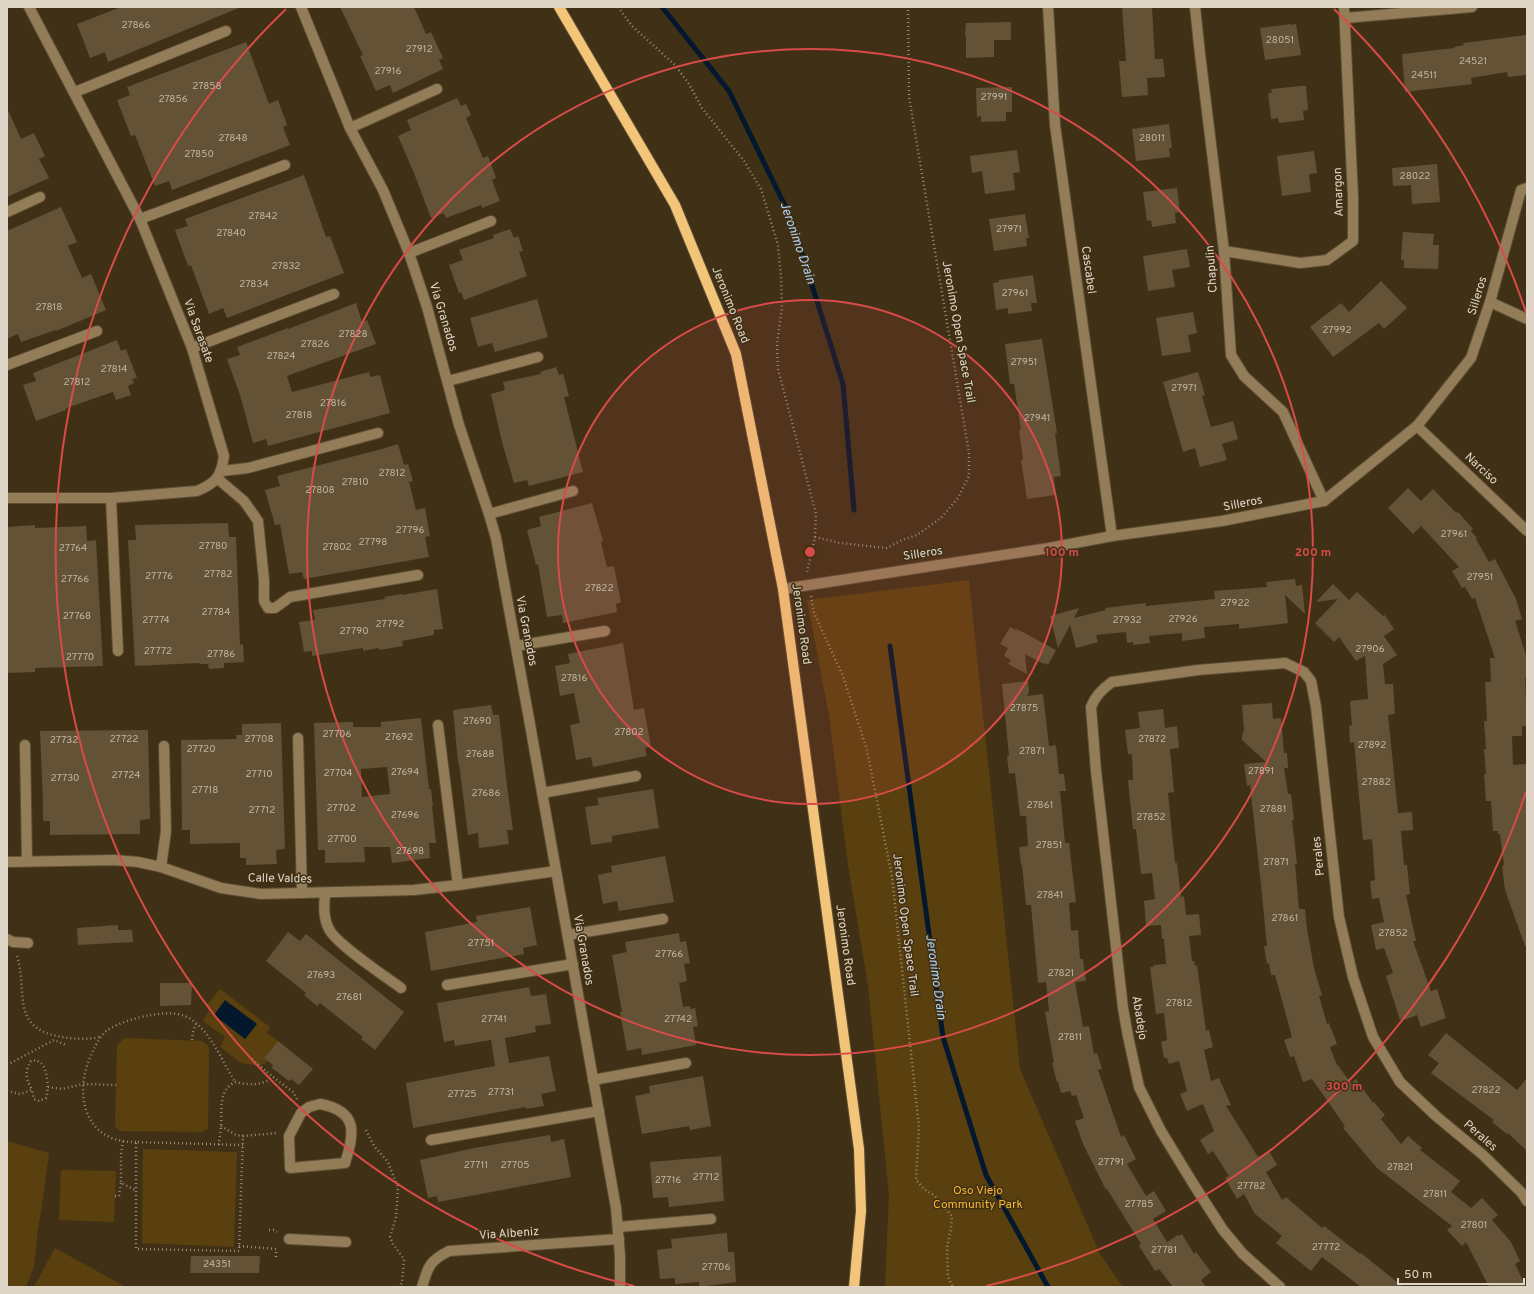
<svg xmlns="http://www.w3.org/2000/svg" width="1534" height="1294" font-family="Overpass,sans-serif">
<rect width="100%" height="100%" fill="#403015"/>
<g fill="#5a400e">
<path d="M969,580L1020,1069L1100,1254L1123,1287H885L889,1195L868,986L848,865L829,716L807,600Z"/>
<path d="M220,989L270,1027L267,1033L278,1041L264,1058L268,1061L260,1066L241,1063L220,1047L225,1037L203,1021L209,1011L206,1006Z"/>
<path d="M124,1038L202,1041L209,1047L208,1129L202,1132L120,1131L115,1126L117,1046Z"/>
<path d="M7,1141L49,1153L42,1206L38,1229L34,1267L26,1287H7Z"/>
<path d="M143,1149L237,1152L234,1247L142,1243Z"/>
<path d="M61,1170L116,1171L114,1222L59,1220Z"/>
<path d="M55,1248L126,1287H34Z"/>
</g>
<path fill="#03182d" d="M225,1000L257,1024L245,1039L214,1015Z"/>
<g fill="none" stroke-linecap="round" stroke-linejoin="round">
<g stroke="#03182d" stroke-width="5">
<path d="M662,7L729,91L791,218L843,384L854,510"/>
<path d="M890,646L943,1037L986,1175L1048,1287"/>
</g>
</g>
<g fill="#645236" fill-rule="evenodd">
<path d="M121,7H241L108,62L105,52L90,58L77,24Z"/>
<path d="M340,7H414L426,34L431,32L443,58L439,60L443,69L393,93L390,85L376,91L360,56L363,55Z"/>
<path d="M1122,7H1152L1155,59H1163L1165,77L1147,78L1148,95L1122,97L1119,61H1126Z"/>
<path d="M1011,22V40H994V57L966,58V36H965L966,23Z"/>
<path d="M1291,24V25L1296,24L1301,55L1265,60L1260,28Z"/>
<path d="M1526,35L1527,75L1508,77L1507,72L1471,78L1472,84L1405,92L1402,54L1455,48L1454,47L1464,45L1463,43Z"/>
<path d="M246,42L269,104L278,100L287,125L283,127L290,145L172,190L169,181L155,186L135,135L131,136L117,100L130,95L127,87Z"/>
<path d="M1301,86H1306L1308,110L1303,111L1304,120L1279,123L1278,118L1271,119L1268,93H1272L1271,89Z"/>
<path d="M1012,87V112H1006V121L981,122V116L977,117L976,88Z"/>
<path d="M457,98L461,106L466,104L471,115L466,118L483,158L488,156L496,178L492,180L500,201L482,208L481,205L446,218L444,213L431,218L414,173L398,136L411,130L407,120Z"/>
<path d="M7,108L21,139L34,133L45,156L39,159L49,178L7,197Z"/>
<path d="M1169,124L1172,148H1169L1170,157L1136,161L1132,129Z"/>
<path d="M1017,150L1020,172L1013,173L1015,190L985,194L982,171L972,173L970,156Z"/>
<path d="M1314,151L1317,173L1309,174L1311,192L1282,196L1277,156Z"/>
<path d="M1437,164L1440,202L1412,204L1411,185L1393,186L1392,168Z"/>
<path d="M304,175L326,237L330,236L344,273L227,318L223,308L209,314L191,265L188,266L175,230L188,226L185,219Z"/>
<path d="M1177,188L1180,212L1175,213L1176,223L1152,227L1151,220L1147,221L1143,192Z"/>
<path d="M61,207L77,242L68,246L82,278L91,274L106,310L56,331V330L21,342L18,334L7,339V231Z"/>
<path d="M1025,214L1029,238H1026L1027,246L994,251L989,219Z"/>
<path d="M510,229L514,238L518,236L523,251L519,252L527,276L464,300L461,292L459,293L449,265L463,260L459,250L494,238L493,235Z"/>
<path d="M1403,232L1434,234L1433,245H1439L1438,269L1404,268V260H1401Z"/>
<path d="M1187,249L1190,267L1172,270L1175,287L1148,291L1143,256Z"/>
<path d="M1033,275L1037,303H1031L1032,311L1008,314V308L996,310L993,283L999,282V280Z"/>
<path d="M1381,281L1407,308L1384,329L1379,323L1333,357L1310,327L1341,303L1349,312Z"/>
<path d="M537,299L548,337L495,352L492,343L478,347L470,318Z"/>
<path d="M356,303L362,322L367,320L376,344L287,376L292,392L369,372L370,377L380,375L390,413L268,446L266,439L253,443L240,395L227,359L240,355L237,347L288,328V329Z"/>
<path d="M1193,312L1197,333L1188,335L1191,352L1162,356L1156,318Z"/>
<path d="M1042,339L1057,433H1055L1061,476L1054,477L1056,495L1027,499L1021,460L1023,459L1019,430H1021L1014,384H1010L1005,344Z"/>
<path d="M117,340L121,351L126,349L137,378L132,379L134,383L128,386L131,395L116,400L113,392L66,408V410L36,421L23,385L36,381L33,373Z"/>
<path d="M556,367L559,375L563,374L569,396L564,397L583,472L529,486L527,480L514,483L502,442L491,394L505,390L503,382L541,374L540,372Z"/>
<path d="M1198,372L1205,395L1202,396L1211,427L1233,421L1238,439L1222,444L1227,460L1200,467L1195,448L1183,452L1163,382Z"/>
<path d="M398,444L404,465L408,464L413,481L409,482L416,510L425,508L430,536L425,537L429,557L304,579L302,572L289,574L280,524L275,525L265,490L280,486L277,476L382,449Z"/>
<path d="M1408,488L1421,501L1433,489L1456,513L1458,512L1473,529L1471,531L1477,538L1476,539L1489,562L1495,559L1516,599L1522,619L1515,621L1526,655L1527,677L1525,678L1527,726H1522V736H1512L1513,765L1527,764V946H1525L1505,890L1502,866L1504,865L1500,834H1498V831H1493L1491,801H1486L1484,774H1486L1484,749H1486L1484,721H1487L1485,682H1491L1490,658H1495L1475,598L1472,599L1465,587L1462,588L1452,571L1459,567L1421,526L1413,534L1388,508Z"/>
<path d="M592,503L603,541L601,542L607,567L614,566L621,602L616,604L617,612L563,623L562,615L547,617L538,564L536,565L527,530L541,526L539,517Z"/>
<path d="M228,523L229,537H236L240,645L243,644L244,662L224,663V668L209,669L208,664H200L199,663L135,666L128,540H136L135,525Z"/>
<path d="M35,525V528L86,526L87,541L96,540L103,666L35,668V672L7,673V527Z"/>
<path d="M1295,579L1296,586L1302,585L1305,614L1285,595L1288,623L1239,629V624L1204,627L1205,638L1182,641V633L1149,636L1150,643L1133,645V642L1127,643L1126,632L1096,635L1098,642L1076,648L1070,625L1058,648L1050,616L1079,608L1074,618L1106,610L1105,608L1146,603V606L1215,599L1214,591L1267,587L1266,582Z"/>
<path d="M1333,584L1349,600L1357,592L1383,616L1385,615L1394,629L1384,636L1397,655L1383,664L1385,684H1393L1395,714L1388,715L1398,813L1412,812L1413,830L1401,831L1404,865H1407L1410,894L1406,895L1416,941H1413L1431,991L1437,989L1446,1018L1421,1027L1417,1015L1404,1020V1019L1400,1020L1386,976L1393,973L1384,948L1376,950L1371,925L1384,922L1379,898L1372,899L1370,881L1375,880L1372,839L1363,840L1354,742L1350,743L1349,726L1352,725L1350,701L1368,699L1365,656L1356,661L1339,637L1334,642L1315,623L1338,599L1316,602Z"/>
<path d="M437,589L443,629L434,630V635L402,641L403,646L379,650V648L363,651V648L312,656V651L304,652L299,622L315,620L313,610L385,599L384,597L402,594V595Z"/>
<path d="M1010,627L1016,630L1017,629L1056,650L1048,665L1045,663L1044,664L1025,654L1027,674L1008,664L1011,660L1004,656L1008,648L1000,644Z"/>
<path d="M623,643L634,710L644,708L651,747L645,748L647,756L593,767L591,757L576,760L570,725L580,723L574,693L560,696L555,666L570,663L568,654Z"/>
<path d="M1028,681L1029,692L1027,696L1043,694L1049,746L1056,745L1059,774H1064L1066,791H1060L1065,843H1069L1076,902L1069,903L1071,931L1078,930L1080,959H1083L1086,981L1075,982L1083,1027L1089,1026L1094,1054L1097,1053L1102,1069L1098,1070L1121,1137L1124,1135L1136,1159L1127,1164L1146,1196L1154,1191L1166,1211L1153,1219L1167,1242L1178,1235L1179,1236L1182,1234L1194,1254L1196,1252L1211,1272L1201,1280L1206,1287H1173L1159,1269L1155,1271L1139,1246L1141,1244L1107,1189L1106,1190L1083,1144L1075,1121L1084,1118L1076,1095L1072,1096L1070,1091L1061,1093L1058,1081L1057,1082L1052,1063H1054L1045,1012L1049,1011L1046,982L1038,983L1031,905H1026L1022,865H1021L1019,847L1028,846L1026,816H1020L1015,773L1009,774L1007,756H1009L1002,684Z"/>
<path d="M1272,703L1273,719L1281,718L1284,753H1287L1288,768H1284L1288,794H1291L1294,820H1292L1297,864H1295L1299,909H1305L1307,929L1314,968L1322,995L1319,996L1327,1024L1329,1023L1337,1044L1330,1047L1336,1063L1351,1083L1356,1079L1373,1103L1374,1102L1385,1115L1381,1119L1401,1144L1408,1136L1422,1148L1420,1150L1460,1181L1451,1192L1471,1208L1482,1198L1498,1215L1492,1220L1511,1242L1520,1261L1515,1264L1526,1287H1489L1466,1242L1462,1246L1447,1230L1452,1226L1377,1168L1343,1128L1345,1126L1312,1079L1303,1082L1294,1056L1290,1057L1284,1040L1292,1037L1275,975H1271L1269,963L1267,964L1264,946H1267L1261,885L1250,785L1247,786L1244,764L1266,762L1242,740V736L1244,730L1242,705Z"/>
<path d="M491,705L493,715H499L507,786L513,830H507L509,844L479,848L478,833L468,835L459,763H458L453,710Z"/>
<path d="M1163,709L1165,728L1177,726L1179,748L1170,749L1174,792L1168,793L1175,863H1177L1181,897L1184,896L1186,915L1199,914L1201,935L1189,936L1192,961H1194L1195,966L1197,965L1206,1031L1209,1030L1213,1047L1204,1050L1211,1081L1219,1078L1231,1105L1226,1106L1258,1157L1269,1151L1277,1165L1266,1172L1282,1200L1286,1197L1322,1228L1324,1226L1360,1254L1361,1253L1403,1287H1361L1322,1257L1311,1271L1276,1243L1282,1236L1255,1214L1244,1194L1237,1199L1225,1178L1229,1176L1213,1151L1208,1154L1200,1140L1214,1131L1203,1104L1187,1111L1180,1094L1187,1091L1179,1061L1169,1064L1167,1058H1164L1161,1042L1167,1040L1164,1013L1156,1014L1150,967H1154L1153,965L1166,964L1164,939H1162L1161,925L1146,926L1144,901L1155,899L1152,873L1141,874L1136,829H1133L1128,780H1133L1132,754H1128L1125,730L1140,728L1138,712Z"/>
<path d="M421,718L429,789H431L433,806H432L436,843H429L430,858L392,863L390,847H364L365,862L325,863V850H318L314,723L353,722V727H381V722ZM387,767L390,794L362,797L361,769Z"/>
<path d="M281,723L285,849L276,850L277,864L246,865V858H240V843L190,844V830H182L181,740L237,739L236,735H242V724Z"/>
<path d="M148,730L150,819L140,820V834L50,835V821H43V802L40,731Z"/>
<path d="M653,789L659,828L612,836V842L591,845L585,807L599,805L597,798Z"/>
<path d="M665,856L674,902L619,911L617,901L603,904L598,875L612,872L611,866Z"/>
<path d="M530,907L537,945L523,948L524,954L431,971L425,932L477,922L476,916Z"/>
<path d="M118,925V930H132L133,942L78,945L77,928Z"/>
<path d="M288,932L300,941L306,934L404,1012L375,1050L361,1039L363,1037L320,1003L317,1006L304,995L306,993L266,961Z"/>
<path d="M679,933L680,942L686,941L690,963L684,964L687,981L679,983L683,1007L690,1006V1009L695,1008L698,1026L693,1027L696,1045L642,1055L641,1048L627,1051L620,1012H622L612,955L627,952L625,942Z"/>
<path d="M160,983H192L191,1005L160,1006Z"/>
<path d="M529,987L531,996L546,994L551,1024L535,1026L536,1032L505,1038L509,1063L549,1056L556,1091L541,1094L544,1106L526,1109V1107L413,1128L406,1083L495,1066L491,1040L455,1046L454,1040L444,1042L437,1003Z"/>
<path d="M1446,1033L1517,1090L1527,1078V1151L1508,1133L1507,1134L1492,1122L1494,1120L1431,1073L1439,1063L1428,1055Z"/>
<path d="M278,1041L313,1069L299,1085L291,1079L289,1081L272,1068L273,1065L264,1058Z"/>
<path d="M703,1076L711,1126L690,1130L689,1126L642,1134L635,1096L650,1093L649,1086Z"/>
<path d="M550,1135L551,1142L564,1139L571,1177L438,1202L437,1196L428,1198L420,1160L474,1148Z"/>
<path d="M721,1156L724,1201L669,1207L668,1197L653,1198L650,1162Z"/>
<path d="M727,1233L728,1252H734L736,1282L699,1287V1282L675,1284V1278L660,1279L657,1250L672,1248L671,1239Z"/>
<path d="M191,1256H260L259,1273H190Z"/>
</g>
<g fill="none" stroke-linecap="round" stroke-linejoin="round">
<g stroke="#5d4e35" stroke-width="12">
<g id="minor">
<path d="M301,7L350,128L383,190L409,253L427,307L459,425L489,514L496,538L529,719L616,1208L620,1256V1287"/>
<path d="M1048,7L1055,125L1112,536"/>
<path d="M1195,7L1200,54L1224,251L1231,355L1244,376L1283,412L1324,501"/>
<path d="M1345,18L1472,7"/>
<path d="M75,92L226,31"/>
<path d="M350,128L437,89"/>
<path d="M7,212L40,197"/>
<path d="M140,219L285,165"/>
<path d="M1224,251L1300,263L1327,260L1353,241V197L1344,7"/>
<path d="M409,253L491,221"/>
<path d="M1490,302L1527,319"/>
<path d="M192,348L334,294"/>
<path d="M7,365L97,331"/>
<path d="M448,381L538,357"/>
<path d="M1417,426L1527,531"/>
<path d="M222,471L248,468L378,433"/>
<path d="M218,479L244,501L258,521L264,580V601L268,608H275L290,597L418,575"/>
<path d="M7,498H111L197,491C216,483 221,477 224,456L192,348L140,219L29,7"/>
<path d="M111,498L118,651"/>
<path d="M489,514L573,491"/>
<path d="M783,589L1049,548L1112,536L1222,521L1324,501L1417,426L1471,358L1490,302L1521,190L1527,188"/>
<path d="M516,646L605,631"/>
<path d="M438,725L458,885"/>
<path d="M298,738L302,893"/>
<path d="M25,745L27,861"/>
<path d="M542,793L636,776"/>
<path d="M7,862L114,860L138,862L161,867L221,888L261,894L414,890L458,885L556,871"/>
<path d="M161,867L166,831L164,746"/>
<path d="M325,893C324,905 323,918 329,929C336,944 385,976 401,988"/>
<path d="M568,935L663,919"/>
<path d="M7,939L13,942L28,943"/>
<path d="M447,985L573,964"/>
<path d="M593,1080L686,1063"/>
<path d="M320,1104C358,1111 355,1133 345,1163L290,1168L289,1136L301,1113L309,1107Z"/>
<path d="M431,1140L599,1111"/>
<path d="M618,1227L711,1219"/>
<path d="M289,1239L346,1242"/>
<path d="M422,1287C428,1267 429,1261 449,1251L619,1239"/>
<path d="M1280,1287L1243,1254L1223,1230L1194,1185L1161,1131L1139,1087L1128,1036L1123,1008L1096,771L1091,707C1095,696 1102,689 1112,682L1198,670L1285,663L1304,672L1311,681L1316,707L1339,917L1353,977L1373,1037L1400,1082L1436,1116L1483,1155L1522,1193L1527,1201"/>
</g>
</g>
<g stroke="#5d4e35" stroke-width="12">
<path id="major" d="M559,7L675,205L736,354L783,589L859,1149L861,1211L854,1287"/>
</g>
<g stroke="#988b77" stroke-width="2.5" stroke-dasharray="1 3" stroke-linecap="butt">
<path d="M618,7L632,26L675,65L689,84L702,108L744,161L761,189L778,245L781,277L782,308L777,343L778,369L816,514L815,537L807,572"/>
<path d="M815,537L840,543L887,548L902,540L917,535L941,518L958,498L969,476V453L909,97L908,7"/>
<path d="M811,596L814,613L843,676L867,750L892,877L919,1127L916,1180L924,1189L935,1196L952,1216L951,1229L947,1247L948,1277L953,1287"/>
<path d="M17,956C28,990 10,1026 57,1036C71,1039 87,1040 101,1037"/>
<path d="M192,1040L193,1032L196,1024"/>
<path d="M252,1059L273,1077"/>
<path d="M7,1065L54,1040L66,1045"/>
<path d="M48,1087L62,1089L83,1084L116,1085"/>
<path d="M7,1091L20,1094L32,1090C26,1079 24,1072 31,1061L36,1060C36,1060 41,1063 41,1063C48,1070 49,1090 46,1098L39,1101L34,1099L32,1090"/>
<path d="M221,1126L236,1135L243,1136"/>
<path d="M366,1130L374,1146L388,1162L398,1188L396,1217L390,1237L393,1244L404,1259L402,1283L398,1287"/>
<path d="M123,1141L121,1155V1183L135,1190"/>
<path d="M136,1142C82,1143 72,1090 94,1049C97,1043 101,1034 108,1030C118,1023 138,1017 151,1015C165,1013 179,1011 192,1020C212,1034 222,1061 235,1082"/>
<path d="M219,1145C219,1139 221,1132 221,1126C222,1109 218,1091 235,1082C247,1085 263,1086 273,1077L293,1092L298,1101"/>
<path d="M243,1145L136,1142V1249L239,1251L243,1136L277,1133"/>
<path d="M115,1196H119L121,1183"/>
<path d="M269,1230H274L277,1232"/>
<path d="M239,1246L276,1249V1257"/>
</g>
<use href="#minor" stroke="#937d59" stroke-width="10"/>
<use href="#major" stroke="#f3c579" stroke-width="10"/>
</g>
<circle cx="810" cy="552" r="252" fill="#d84b48" fill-opacity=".12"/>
<g fill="none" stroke="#d84b48" stroke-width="2">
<circle cx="810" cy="552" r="252"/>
<circle cx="810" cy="552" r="503"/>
<path d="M1526 792A755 755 0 0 1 986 1286M634 1286A755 755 0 0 1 286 9M1334 9A755 755 0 0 1 1526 312"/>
</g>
<g text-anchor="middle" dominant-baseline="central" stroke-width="3" stroke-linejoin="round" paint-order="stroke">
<g font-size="10" fill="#c1b5a3">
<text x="136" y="25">27866</text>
<text x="1280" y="40">28051</text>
<text x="419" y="49">27912</text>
<text x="1473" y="61">24521</text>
<text x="388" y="71">27916</text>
<text x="1424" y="75">24511</text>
<text x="207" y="86">27858</text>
<text x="994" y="97">27991</text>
<text x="173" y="99">27856</text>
<text x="233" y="138">27848</text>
<text x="1152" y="138">28011</text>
<text x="199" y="154">27850</text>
<text x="1415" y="176">28022</text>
<text x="263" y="216">27842</text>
<text x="1009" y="229">27971</text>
<text x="231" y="233">27840</text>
<text x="286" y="266">27832</text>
<text x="254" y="284">27834</text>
<text x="1015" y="293">27961</text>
<text x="49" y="307">27818</text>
<text x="1337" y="330">27992</text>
<text x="353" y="334">27828</text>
<text x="315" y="344">27826</text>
<text x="281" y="356">27824</text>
<text x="1024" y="362">27951</text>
<text x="114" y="369">27814</text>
<text x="77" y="382">27812</text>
<text x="1184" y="388">27971</text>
<text x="333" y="403">27816</text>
<text x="299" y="415">27818</text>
<text x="1037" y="418">27941</text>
<text x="392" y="473">27812</text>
<text x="355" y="482">27810</text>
<text x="320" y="490">27808</text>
<text x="410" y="530">27796</text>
<text x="1454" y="534">27961</text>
<text x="373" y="542">27798</text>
<text x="213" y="546">27780</text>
<text x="337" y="547">27802</text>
<text x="73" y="548">27764</text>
<text x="218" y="574">27782</text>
<text x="159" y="576">27776</text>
<text x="1480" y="577">27951</text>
<text x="75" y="579">27766</text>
<text x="599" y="588">27822</text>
<text x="1235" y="603">27922</text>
<text x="216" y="612">27784</text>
<text x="77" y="616">27768</text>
<text x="1183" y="619">27926</text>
<text x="156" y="620">27774</text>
<text x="1127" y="620">27932</text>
<text x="390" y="624">27792</text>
<text x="354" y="631">27790</text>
<text x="1370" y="649">27906</text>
<text x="158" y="651">27772</text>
<text x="221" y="654">27786</text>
<text x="80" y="657">27770</text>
<text x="574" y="678">27816</text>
<text x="1024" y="708">27875</text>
<text x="477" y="721">27690</text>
<text x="629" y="732">27802</text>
<text x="337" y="734">27706</text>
<text x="399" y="737">27692</text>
<text x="124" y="739">27722</text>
<text x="259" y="739">27708</text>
<text x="1152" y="739">27872</text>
<text x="64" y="740">27732</text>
<text x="1372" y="745">27892</text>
<text x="201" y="749">27720</text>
<text x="1032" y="751">27871</text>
<text x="480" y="754">27688</text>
<text x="1261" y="771">27891</text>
<text x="405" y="772">27694</text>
<text x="338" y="773">27704</text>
<text x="259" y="774">27710</text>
<text x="126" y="775">27724</text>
<text x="65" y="778">27730</text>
<text x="1376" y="782">27882</text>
<text x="205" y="790">27718</text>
<text x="486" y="793">27686</text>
<text x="1040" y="805">27861</text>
<text x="341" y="808">27702</text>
<text x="1273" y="809">27881</text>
<text x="262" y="810">27712</text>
<text x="405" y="815">27696</text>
<text x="1151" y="817">27852</text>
<text x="342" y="839">27700</text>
<text x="1049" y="845">27851</text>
<text x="410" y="851">27698</text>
<text x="1276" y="862">27871</text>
<text x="1050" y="895">27841</text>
<text x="1285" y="918">27861</text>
<text x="1393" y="933">27852</text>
<text x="481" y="943">27751</text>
<text x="669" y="954">27766</text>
<text x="1061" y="973">27821</text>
<text x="321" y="975">27693</text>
<text x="349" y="997">27681</text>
<text x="1179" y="1003">27812</text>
<text x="494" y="1019">27741</text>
<text x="678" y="1019">27742</text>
<text x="1070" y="1037">27811</text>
<text x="1486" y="1090">27822</text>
<text x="501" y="1092">27731</text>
<text x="462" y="1094">27725</text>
<text x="1111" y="1162">27791</text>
<text x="476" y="1165">27711</text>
<text x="515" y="1165">27705</text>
<text x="1400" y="1167">27821</text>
<text x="706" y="1177">27712</text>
<text x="668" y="1180">27716</text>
<text x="1251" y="1186">27782</text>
<text x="1435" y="1194">27811</text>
<text x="1139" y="1204">27785</text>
<text x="1474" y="1225">27801</text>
<text x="1326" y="1247">27772</text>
<text x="1164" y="1250">27781</text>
<text x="217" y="1264">24351</text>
<text x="716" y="1267">27706</text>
</g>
<g font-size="12" fill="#e0d6c7" stroke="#403015">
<text transform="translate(1339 192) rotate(-92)">Amargon</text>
<text transform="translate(1212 269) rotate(-94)">Chapulin</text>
<text transform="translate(1088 270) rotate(82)">Cascabel</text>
<text transform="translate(1478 296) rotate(-73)">Silleros</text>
<text transform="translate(730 305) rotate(68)">Jeronimo Road</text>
<text transform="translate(443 317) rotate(73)">Via Granados</text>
<text transform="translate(198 331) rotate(70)">Via Sarasate</text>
<text transform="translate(958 332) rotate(80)">Jeronimo Open Space Trail</text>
<text transform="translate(1481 469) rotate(43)">Narciso</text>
<text transform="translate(1243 504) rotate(-11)">Silleros</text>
<text transform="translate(923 554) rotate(-9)">Silleros</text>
<text transform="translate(801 624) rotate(82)">Jeronimo Road</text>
<text transform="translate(526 631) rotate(79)">Via Granados</text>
<text transform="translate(1319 856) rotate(-96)">Perales</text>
<text transform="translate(280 879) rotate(1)">Calle Valdes</text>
<text transform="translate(905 925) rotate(83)">Jeronimo Open Space Trail</text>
<text transform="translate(845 945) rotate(82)">Jeronimo Road</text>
<text transform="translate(583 950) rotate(80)">Via Granados</text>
<text transform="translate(1139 1018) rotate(81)">Abadejo</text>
<text transform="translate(1480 1136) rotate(41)">Perales</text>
<text transform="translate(509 1234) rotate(-4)">Via Albeniz</text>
</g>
<g font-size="12" fill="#f8b630" stroke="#403015">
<text x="978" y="1191">Oso Viejo<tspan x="978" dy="14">Community Park</tspan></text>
</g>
<g font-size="13" font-style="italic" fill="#b0d2f6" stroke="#403015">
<text transform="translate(797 243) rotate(71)">Jeronimo Drain</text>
<text transform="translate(935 977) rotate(82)">Jeronimo Drain</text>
</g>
</g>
<circle cx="810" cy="552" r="6" fill="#d84b48" stroke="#403015" stroke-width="2"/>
<g font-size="12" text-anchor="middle" font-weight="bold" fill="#d84b48" stroke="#403015" stroke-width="3" stroke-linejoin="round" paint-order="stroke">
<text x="1062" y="556">100 m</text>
<text x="1313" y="556">200 m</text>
<text x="1344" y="1090">300 m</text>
</g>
<rect width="1534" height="1294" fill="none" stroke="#e0d6c7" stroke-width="16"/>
<path d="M1398 1278v6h126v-6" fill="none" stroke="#e0d6c7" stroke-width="2"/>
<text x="1404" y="1278" font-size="12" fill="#e0d6c7" stroke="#403015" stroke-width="3" paint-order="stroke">50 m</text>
</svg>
